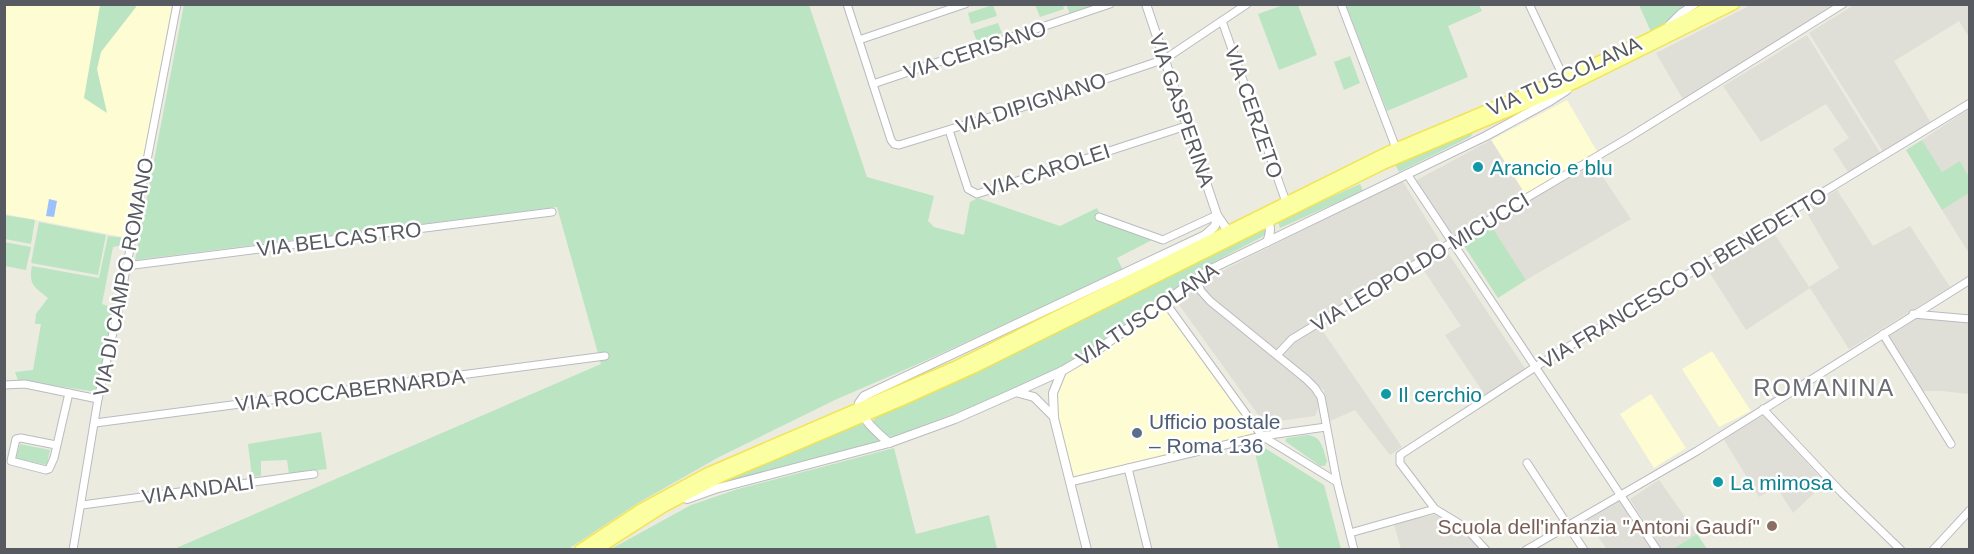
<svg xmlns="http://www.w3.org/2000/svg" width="1974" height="554" font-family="Arial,sans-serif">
<rect width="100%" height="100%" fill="#ecebdf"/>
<g fill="#fefcd2">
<path d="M4,5H172L128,238L5,214Z"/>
<path d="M1567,100L1598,153L1525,194L1491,140Z"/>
<path d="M1164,307L1254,429L1255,434L1072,478L1057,412V390L1064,376L1070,370Z"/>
<path d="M1712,351L1751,411L1719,427L1682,369Z"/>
<path d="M1651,394L1686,448L1654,468L1620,414Z"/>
</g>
<g fill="#dfded7">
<path d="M1751,5H1838L1684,101L1656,53Z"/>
<path d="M1854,5H1969V37L1959,21L1894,61L1931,123L1884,153L1809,33Z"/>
<path d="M1807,35L1881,154L1848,172L1833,149L1849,138L1826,104L1761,142L1723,86Z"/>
<path d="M1969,109V177L1960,161L1942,172L1922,140Z"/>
<path d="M1491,140L1525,194L1453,237L1415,181Z"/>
<path d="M1594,164L1631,219L1526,280L1490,224Z"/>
<path d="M1402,180L1441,243L1287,339L1276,350L1205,292L1202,284L1218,273Z"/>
<path d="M1837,190L1873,246L1910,226L1950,287L1849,349L1810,288L1746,330L1708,270L1772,230L1809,287L1839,268L1805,210Z"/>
<path d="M1969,193V253L1942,210Z"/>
<path d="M1446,250L1526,370L1485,395L1445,335L1461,326L1421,266Z"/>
<path d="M1196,289L1202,298L1309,387L1318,400V409L1315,416L1264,423L1177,302Z"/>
<path d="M1915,318L1969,323V394L1942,391H1914L1881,341Z"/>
<path d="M1320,327L1402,447L1390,455L1355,410L1328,422L1324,390L1281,355L1290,345Z"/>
<path d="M1763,415L1825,483L1793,513L1777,487L1759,497L1723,438Z"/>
<path d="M1659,480L1697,534L1673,549H1661L1630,499Z"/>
<path d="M1620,500L1653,549H1607L1585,519Z"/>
<path d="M1437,514L1469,534L1482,549H1401L1394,524Z"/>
</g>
<g fill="#bbe4c3">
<path d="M184,4L809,5L867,177L934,196L928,221L934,227L964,235L970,202L978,198L1060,226L1097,208L1103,221L1152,240L1117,258L1123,270L918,364L837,399L719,457L638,503L567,550L174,549L601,364L557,207L135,260Z"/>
<path d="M1066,4L1100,5L1070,14Z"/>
<path d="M100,5H135L136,7L101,52L97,69L107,113L84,98Z"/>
<path d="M993,5L997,16L971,24L968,13Z"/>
<path d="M1035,5H1063L1064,9L1040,17Z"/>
<path d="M1283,5H1298L1317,55L1279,70L1258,14Z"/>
<path d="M1346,5H1479L1482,11L1448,26L1468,77L1387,111Z"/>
<path d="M1639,5H1693L1651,32Z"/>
<path d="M998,23L1002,33L977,41L973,31Z"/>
<path d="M1350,56L1360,83L1344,90L1334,62Z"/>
<path d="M1476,129L1470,137L1399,172L1395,164Z"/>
<path d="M1922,140L1942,172L1960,161L1969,177V193L1942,210L1906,150Z"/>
<path d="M1360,184L1363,191L1280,228L1278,221Z"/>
<path d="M4,215L35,220L31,244L5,239Z"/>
<path d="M39,222L106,235L98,275L31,263Z"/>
<path d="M1490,224L1526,280L1498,298L1461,241Z"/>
<path d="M1265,227V234L1262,237L1208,265L1083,355L1061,367L972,407L892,437L882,433L873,422L876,415Z"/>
<path d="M108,236L126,238L124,245L113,247L102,304L114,308L97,392L18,380L15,372L33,370L41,324H35L36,314L48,298C35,287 28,285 32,266L99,278Z"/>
<path d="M4,242L31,247L26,270L5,266Z"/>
<path d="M860,422L880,441L717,486V482Z"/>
<path d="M321,432L327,469L289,474L287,460L261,461V476L252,477L248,444Z"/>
<path d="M1307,435C1322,436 1323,449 1327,461L1325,466H1320L1285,441L1287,438Z"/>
<path d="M1257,443L1324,485L1341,549H1279L1253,445Z"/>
<path d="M20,444L50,450L47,465L16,459Z"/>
<path d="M894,448L916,534L989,515L997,549H611L691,505L738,489Z"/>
<path d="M1697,534L1707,549H1673Z"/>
</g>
<path fill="#9cc1ff" d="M49,199L57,201L54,217L46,216Z"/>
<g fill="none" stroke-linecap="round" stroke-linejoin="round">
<g stroke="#babbc2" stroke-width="9">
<g id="minor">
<path d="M847,4L891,140L894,144L899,145L1029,105L1165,59L1247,4"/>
<path d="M1341,4L1396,148"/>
<path d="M1529,4L1564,78"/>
<path d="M1222,21L1286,202"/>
<path d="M1669,25L1681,13L1695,4"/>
<path d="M859,40L965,4"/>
<path d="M873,84L1110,4"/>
<path d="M949,130L968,189L977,194L1186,126"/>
<path d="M1407,174L1657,550"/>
<path d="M1099,217L1163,240L1217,215"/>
<path d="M126,266L552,212"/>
<path d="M1196,279L1201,291L1210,301L1306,379L1315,388L1321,397L1337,482L1354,550"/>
<path d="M1165,302L1262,436L1337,482"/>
<path d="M1913,314L1970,319"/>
<path d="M1883,334L1951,444"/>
<path d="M1277,355L1292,339L1457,239L1628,138L1843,4"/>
<path d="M4,385L25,384L98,399"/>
<path d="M1763,409L1842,493L1901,550"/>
<path d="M95,423L605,356"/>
<path d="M56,445L21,438L16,439L11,461L46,470L49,469L54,458L69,393"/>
<path d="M1527,463L1584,550"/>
<path d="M1128,468L1148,550"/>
<path d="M1070,482L1262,436L1326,427"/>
<path d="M82,505L314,474"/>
<path d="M1350,533L1435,509"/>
<path d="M73,550L98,399L119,306L177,4"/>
<path d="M1486,550L1465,527L1435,509L1400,463V455L1540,364L1970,103"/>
<path d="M1526,550L1697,451L1970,280"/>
<path d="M1933,550L1970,510"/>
</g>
</g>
<g stroke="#babbc2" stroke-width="10">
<g id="tertiary">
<path d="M1146,4L1217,215L1228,231"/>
<path d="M1265,218C1272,225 1271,233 1267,242"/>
<path d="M1202,238L1215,226L1217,216"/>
<path d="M1062,371L1053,393L1054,418L1087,550"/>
<path d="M1016,392L1034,397L1054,417"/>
<path d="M889,443C876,431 862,421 859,403L864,396L1205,235"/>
<path d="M687,499L715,489L889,443L955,419L1016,392L1062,371L1096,351L1209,270L1486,136L1550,101L1567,90"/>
</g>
</g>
<g stroke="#f2e453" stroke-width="13">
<g id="primary">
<path d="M580,550L640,510L708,473L957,366L1390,151L1564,78L1650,38L1715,4"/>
<path d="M596,550L663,507L720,477L902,400L975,367L1383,164L1575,83L1734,4"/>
</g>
</g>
<use href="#minor" stroke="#fff" stroke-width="7"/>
<use href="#tertiary" stroke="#fff" stroke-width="8"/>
<use href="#primary" stroke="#fcffa1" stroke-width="10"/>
</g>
<g fill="#0f9aa8" stroke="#fff" stroke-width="2">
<circle cx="1478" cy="167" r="6"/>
<circle cx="1386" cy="394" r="6"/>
<circle cx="1718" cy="482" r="6"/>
</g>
<circle fill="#5c6f8a" stroke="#fff" stroke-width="2" cx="1137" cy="433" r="6"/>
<circle fill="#8d6e63" stroke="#fff" stroke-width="2" cx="1772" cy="526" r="6"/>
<g text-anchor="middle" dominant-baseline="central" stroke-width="5" stroke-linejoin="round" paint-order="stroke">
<g font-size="21" fill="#585a61" stroke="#fff">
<text transform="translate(975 50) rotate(-18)">VIA CERISANO</text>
<text transform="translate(1564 76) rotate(-24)">VIA TUSCOLANA</text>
<text transform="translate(1031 103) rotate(-18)">VIA DIPIGNANO</text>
<text transform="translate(1182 110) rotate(71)">VIA GASPERINA</text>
<text transform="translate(1254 112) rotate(71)">VIA CERZETO</text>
<text transform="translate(1047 170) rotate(-18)">VIA CAROLEI</text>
<text transform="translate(339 239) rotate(-7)">VIA BELCASTRO</text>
<text transform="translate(1420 262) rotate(-31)">VIA LEOPOLDO MICUCCI</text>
<text transform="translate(123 277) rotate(-79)">VIA DI CAMPO ROMANO</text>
<text transform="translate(1683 278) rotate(-31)">VIA FRANCESCO DI BENEDETTO</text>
<text transform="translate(1147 314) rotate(-34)">VIA TUSCOLANA</text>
<text transform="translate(350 390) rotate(-7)">VIA ROCCABERNARDA</text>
<text transform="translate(198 489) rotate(-8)">VIA ANDALI</text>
</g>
<g font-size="21" fill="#0d838f" stroke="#fff" text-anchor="start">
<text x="1490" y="167">Arancio e blu</text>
<text x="1398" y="394">Il cerchio</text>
<text x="1730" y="482">La mimosa</text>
</g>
<g font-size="21" fill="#4e5e75" stroke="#fff" text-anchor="start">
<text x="1149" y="421">Ufficio postale<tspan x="1149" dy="24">– Roma 136</tspan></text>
</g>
<g font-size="21" fill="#785e54" stroke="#fff" text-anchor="end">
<text x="1760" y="526">Scuola dell'infanzia "Antoni Gaudí"</text>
</g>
<g font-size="24" letter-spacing="1.5" fill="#696c73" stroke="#fff">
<text x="1824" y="387">ROMANINA</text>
</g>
</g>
<rect width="1974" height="554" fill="none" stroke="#585a61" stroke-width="12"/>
</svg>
